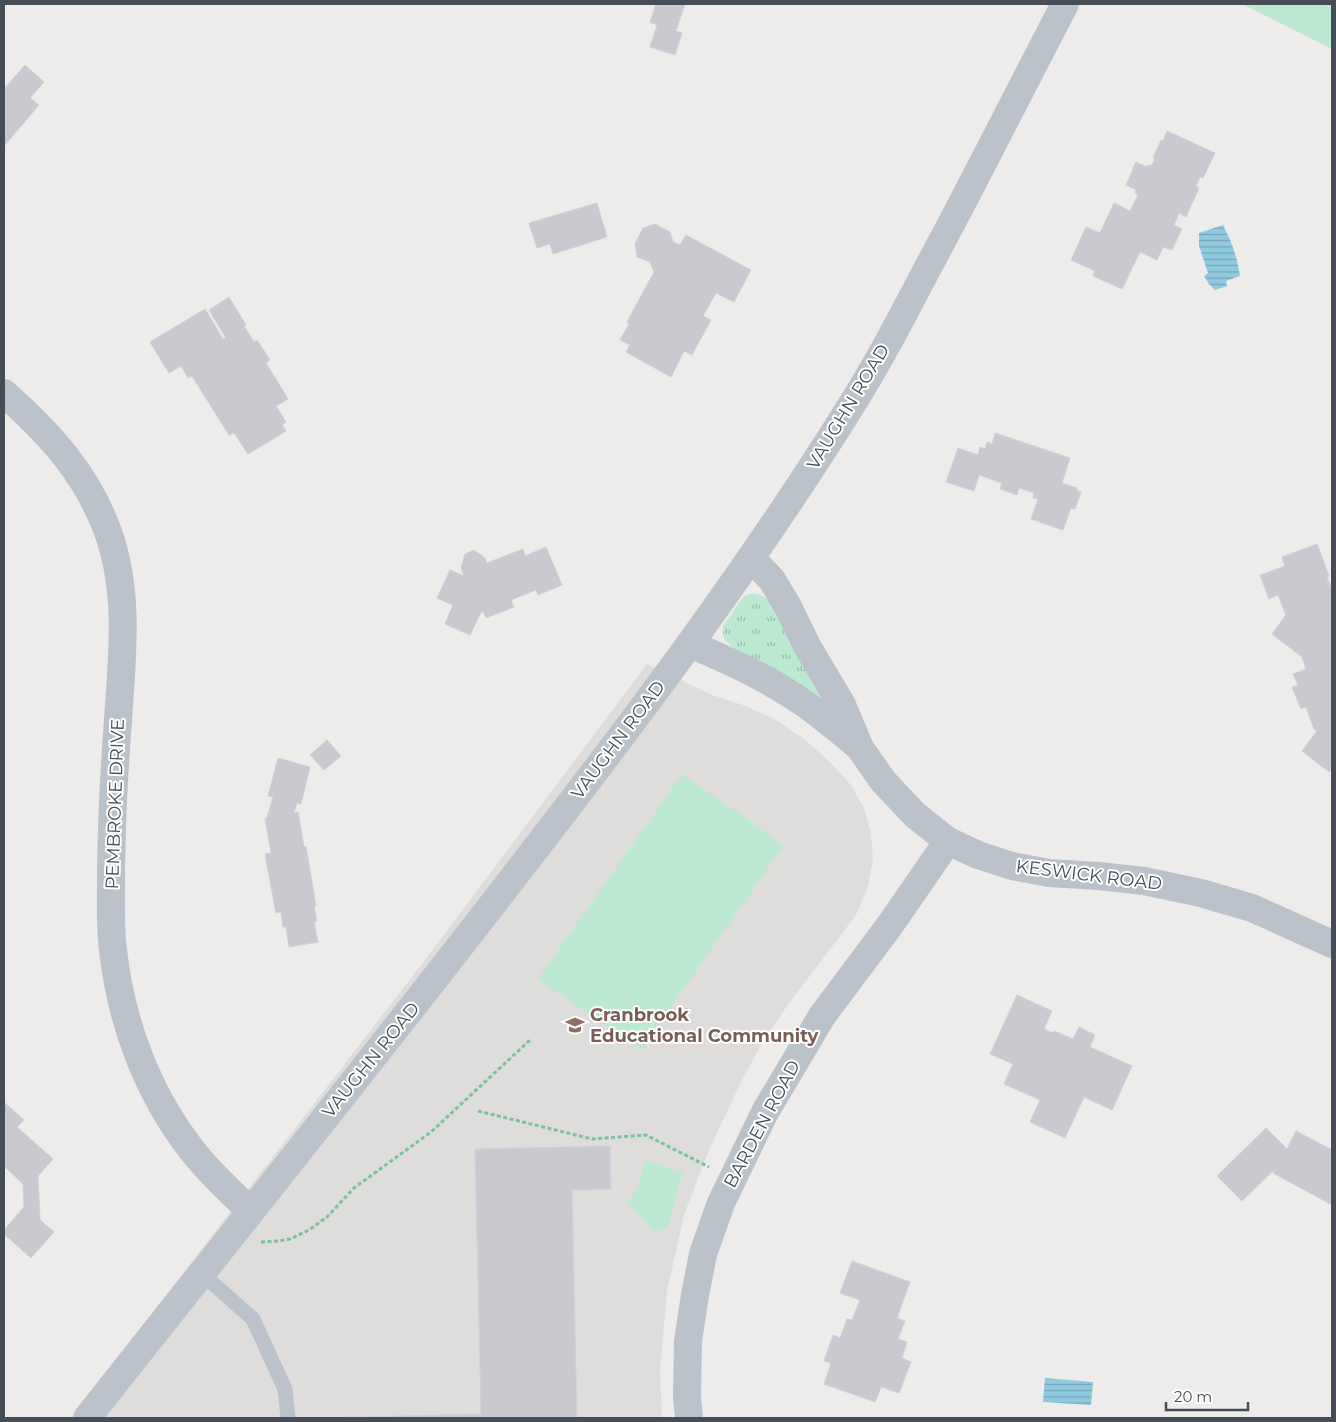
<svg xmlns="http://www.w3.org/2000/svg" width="1336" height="1422" font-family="Montserrat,sans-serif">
<defs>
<pattern id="grass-tufts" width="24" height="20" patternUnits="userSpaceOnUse" patternTransform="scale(1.25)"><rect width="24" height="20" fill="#bde8d1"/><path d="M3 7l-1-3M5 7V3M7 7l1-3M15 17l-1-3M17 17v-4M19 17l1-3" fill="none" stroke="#9bbeac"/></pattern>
<pattern id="water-rules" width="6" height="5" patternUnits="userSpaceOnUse" patternTransform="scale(1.25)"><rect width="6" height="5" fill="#8fcae0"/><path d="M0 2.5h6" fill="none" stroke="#77a6b8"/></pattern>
</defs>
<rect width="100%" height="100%" fill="#eeebeb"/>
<path fill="#dfdddc" d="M647,664L712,695L743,705L774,719L804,739L830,762L851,785L864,808L871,834L873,860L868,886L856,915L787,1006L762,1043L740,1084L709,1150L684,1215L667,1292L660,1371L662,1418H71L418,969Z"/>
<path fill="url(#grass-tufts)" d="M749,594C759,593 765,596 772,604L831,706L738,653L725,640L723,635V626L743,597Z"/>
<g fill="#bde8d1">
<path d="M1242,4H1332V49Z"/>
<path d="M682,774L784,845L641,1050L538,979Z"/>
<path d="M645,1160L683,1172L668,1226L655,1233L627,1202L637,1189Z"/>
</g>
<g fill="url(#water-rules)">
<path d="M1223,225C1232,243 1237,256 1240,276L1226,281L1227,286L1215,290L1209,284L1204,276L1208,273L1199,246V233Z"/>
<path d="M1045,1378L1093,1382L1091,1405L1043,1402Z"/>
</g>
<g fill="#c9cad0" stroke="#d0d1d6">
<path d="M656,4H685L676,31L682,33L675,55L650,47L657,25L650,22Z"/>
<path d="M25,65L44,82L30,98L39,105L5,145L4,89Z"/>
<path d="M1167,131L1215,153L1203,178L1200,177L1196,186L1199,188L1186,217L1179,213L1174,225L1182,229L1172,250L1163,247L1157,260L1140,252L1122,289L1093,276L1095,271L1071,260L1086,227L1100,233L1114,203L1130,211L1138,195L1135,193L1136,190L1126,185L1136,162L1147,167L1148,165L1151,166L1155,159L1153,158L1161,140L1163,141Z"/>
<path d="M597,203L607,237L553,254L550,244L537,248L529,223Z"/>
<path d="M655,224L670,232L673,242L680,245L686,235L751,270L734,302L716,293L703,316L711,320L692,355L684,351L671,377L626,352L630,345L620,340L629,324L627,322L654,272L650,262L637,257L635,244L643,228Z"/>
<path d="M229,297L246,325L244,326L254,342L257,340L270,360L266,363L288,399L276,406L286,422L282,425L286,431L248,454L234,433L229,435L192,376L188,378L181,366L169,373L150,342L205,309L223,339L226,338L209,310Z"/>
<path d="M995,433L1070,458L1062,483L1077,488L1076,490L1081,492L1075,509L1071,508L1063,530L1031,519L1038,499L1033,498L1034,493L1019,488L1017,495L1000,489L1002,483L979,475L974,491L946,482L958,448L978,455L980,447L985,449L987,442L992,444Z"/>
<path d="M1317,544L1329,576L1327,577L1332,590V768L1329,772L1302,751L1317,731L1314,729L1306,707L1301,709L1292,687L1298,685L1293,674L1306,669L1302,657L1272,634L1286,615L1278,595L1269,599L1260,575L1285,566L1282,557Z"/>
<path d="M546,547L562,585L538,595L536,590L511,600L514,607L486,618L483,611L481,612L470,635L445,624L453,605L437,598L450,570L464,576L461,568L465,554L474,550L485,558L487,563L523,549L525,556Z"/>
<path d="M327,740L341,756L324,770L310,755Z"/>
<path d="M278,758L310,767L301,804L297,803L294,813L298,812L304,847L306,846L316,906H314L317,921L314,922L318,942L289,947L286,927H283L281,912L276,913L265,854L271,853L265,818H267L273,797L268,796Z"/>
<path d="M1017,995L1052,1011L1044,1029L1053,1033L1054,1031L1073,1039L1079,1027L1095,1035L1090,1047L1132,1066L1112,1110L1084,1097L1065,1138L1030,1122L1040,1100L1004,1084L1013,1064L990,1054Z"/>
<path d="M4,1102L24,1120L17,1127L53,1159L38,1176L40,1220L54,1232L31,1258L4,1234V1230L24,1207L23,1184L4,1166Z"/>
<path d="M1266,1128L1287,1149L1296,1131L1332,1150V1205L1273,1173L1276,1168L1242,1201L1217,1176Z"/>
<path d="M610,1146L611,1189L572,1190L577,1418H316L481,1414L475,1149Z"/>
<path d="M852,1261L910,1282L897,1318L905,1321L898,1339L907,1342L902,1358L911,1362L899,1393L881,1387L875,1402L824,1384L831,1363L824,1361L833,1335L840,1338L847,1319L852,1320L860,1300L840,1293Z"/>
</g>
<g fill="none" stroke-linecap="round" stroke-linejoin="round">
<g stroke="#79c2a3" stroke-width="3" stroke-dasharray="4 2.5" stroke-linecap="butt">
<path d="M478,1111L592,1139L646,1135L709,1167"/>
<path d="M261,1242L278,1241L290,1239L309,1230L327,1217L354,1188L431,1132L530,1040"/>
</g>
<path stroke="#bbc2c9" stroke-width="15" d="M202,1274L253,1319L285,1389L288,1418"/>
<g stroke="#bbc2c9" stroke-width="28">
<path d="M4,393C50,434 87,474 108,532C130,593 122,658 118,720C114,774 111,829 111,883C111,905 110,928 113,950C121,1022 147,1092 191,1149C209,1172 230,1192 251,1211"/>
<path d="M751,558L772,580L788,607L807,646L842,705L860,748L883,781L915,815L948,841L978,855L1012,866L1049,873L1099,876L1144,881L1201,893L1252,908L1332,944"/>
<path d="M690,644C725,659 761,675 793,696C816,710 836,728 857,745"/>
<path d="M87,1418C230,1237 375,1057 516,874C633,723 748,571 849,409C877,365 901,319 925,273C973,184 1018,94 1065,4"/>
<path d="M689,1418L687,1396L688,1341L695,1295L703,1254L721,1203L765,1112L822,1016L890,925L948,841"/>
</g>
</g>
<defs>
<g id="school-bare" transform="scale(1.5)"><path d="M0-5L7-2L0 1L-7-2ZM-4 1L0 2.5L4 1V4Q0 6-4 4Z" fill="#8d6e63" stroke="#fff" stroke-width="2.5" paint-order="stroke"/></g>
</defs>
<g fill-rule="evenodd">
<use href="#school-bare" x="575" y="1025"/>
</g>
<g text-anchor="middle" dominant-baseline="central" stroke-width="4" stroke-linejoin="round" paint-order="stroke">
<g font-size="18" fill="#464d56" stroke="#fff">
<text transform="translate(848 407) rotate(-59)">VAUGHN ROAD</text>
<text transform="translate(618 740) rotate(-53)">VAUGHN ROAD</text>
<text transform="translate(115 804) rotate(-88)">PEMBROKE DRIVE</text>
<text transform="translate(1089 875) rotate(7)">KESWICK ROAD</text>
<text transform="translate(371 1060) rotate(-51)">VAUGHN ROAD</text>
<text transform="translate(762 1124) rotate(-62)">BARDEN ROAD</text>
</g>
<g font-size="18" font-weight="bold" fill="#785e54" stroke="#fff" text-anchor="start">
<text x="590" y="1015">Cranbrook<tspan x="590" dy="21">Educational Community</tspan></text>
</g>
</g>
<rect width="1336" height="1422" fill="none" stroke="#464d56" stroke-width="10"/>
<path d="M1166 1402v8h82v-8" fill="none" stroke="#464d56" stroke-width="2.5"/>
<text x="1174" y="1402" font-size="15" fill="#464d56" stroke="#ffffff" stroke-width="4" paint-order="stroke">20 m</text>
</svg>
